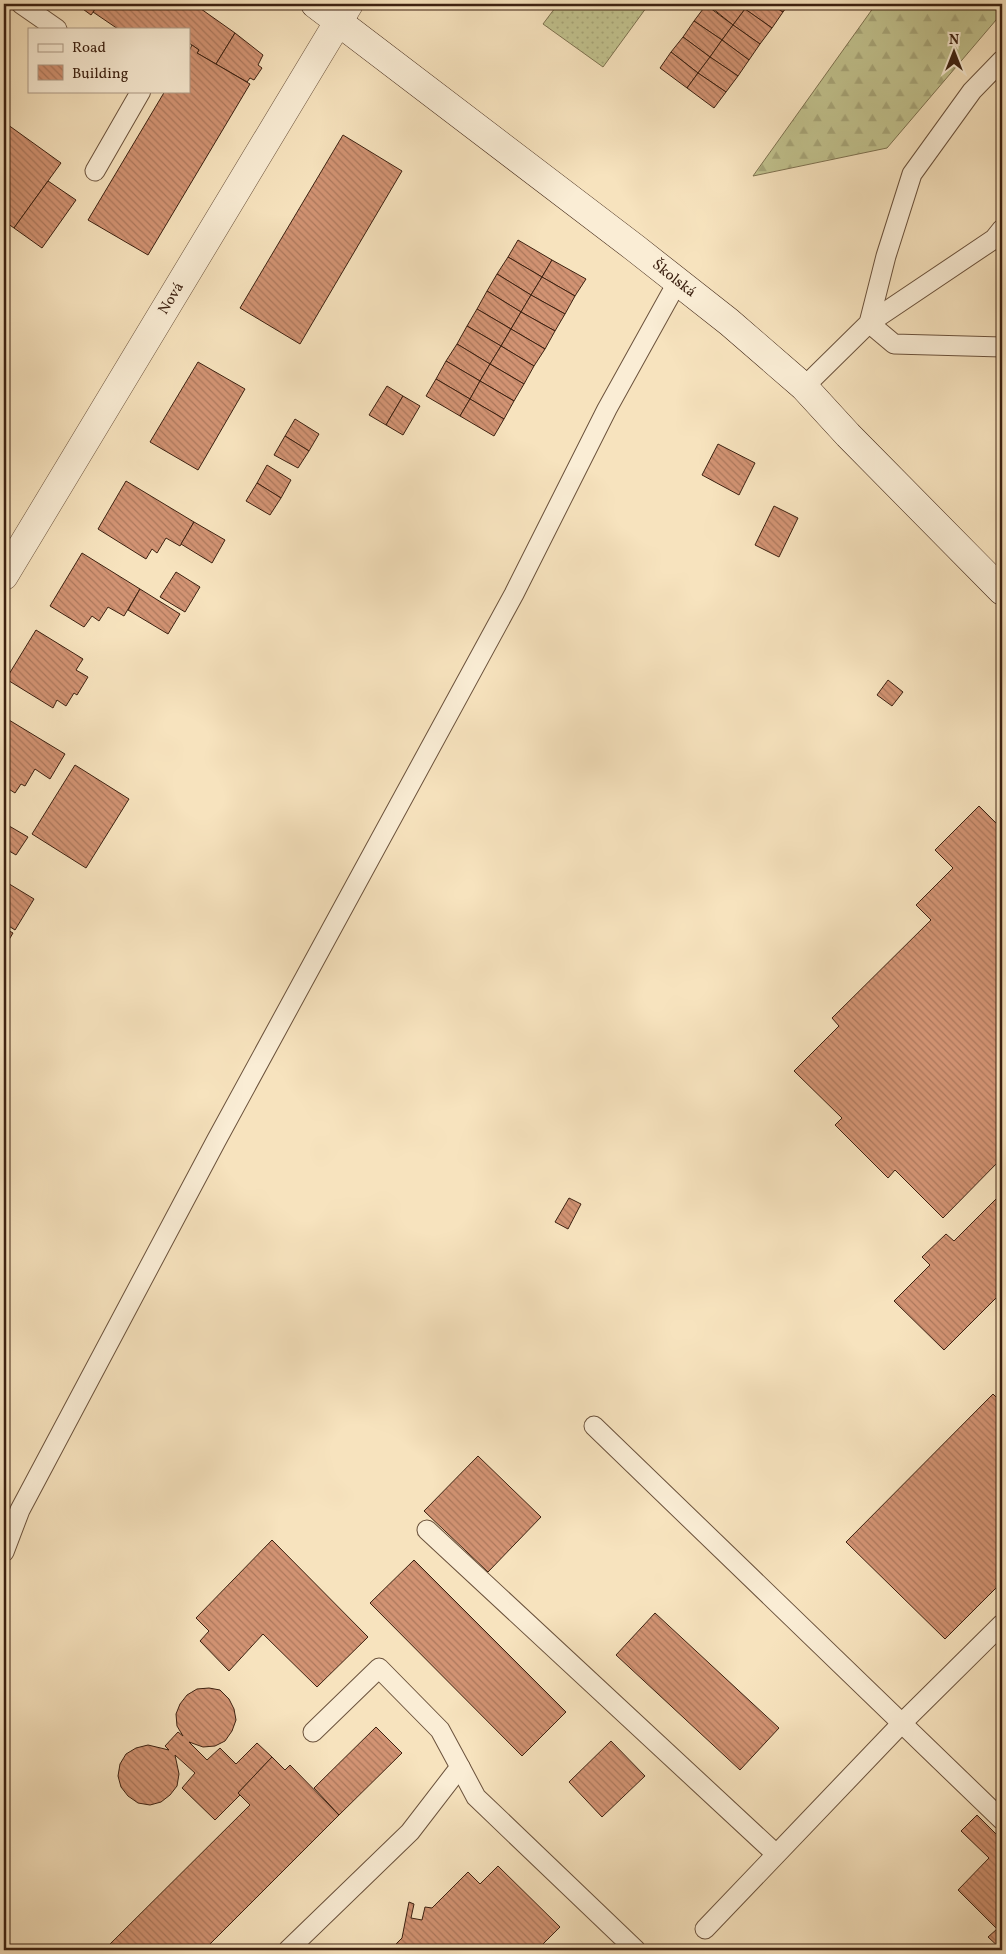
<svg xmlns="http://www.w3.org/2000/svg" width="1006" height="1954" font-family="Vollkorn,serif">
<defs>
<pattern id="grass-dots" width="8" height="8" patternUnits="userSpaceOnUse" patternTransform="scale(1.25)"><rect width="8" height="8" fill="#c1c28e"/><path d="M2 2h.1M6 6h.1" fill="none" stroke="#a7a679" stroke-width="1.8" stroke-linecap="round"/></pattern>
<pattern id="forest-firs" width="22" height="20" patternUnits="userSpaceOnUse" patternTransform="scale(1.25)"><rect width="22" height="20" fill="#c1c28e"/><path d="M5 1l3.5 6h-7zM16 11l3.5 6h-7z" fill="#a7a679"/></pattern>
<pattern id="building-back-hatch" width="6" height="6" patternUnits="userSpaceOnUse" patternTransform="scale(1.25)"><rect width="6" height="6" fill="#d29373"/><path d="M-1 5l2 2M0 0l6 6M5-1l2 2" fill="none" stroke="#ac785d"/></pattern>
</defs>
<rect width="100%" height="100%" fill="#f7e3be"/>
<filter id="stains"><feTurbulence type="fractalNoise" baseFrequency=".004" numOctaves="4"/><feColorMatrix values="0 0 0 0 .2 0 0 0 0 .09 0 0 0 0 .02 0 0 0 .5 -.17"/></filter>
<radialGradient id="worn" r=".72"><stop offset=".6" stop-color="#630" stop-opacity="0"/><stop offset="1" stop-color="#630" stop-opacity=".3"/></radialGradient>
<path fill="url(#grass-dots)" stroke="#7e7250" d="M558,4H649L603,67L543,24Z"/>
<path fill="url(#forest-firs)" stroke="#7e7250" d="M876,4H1002V13L887,148L753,176Z"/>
<g fill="url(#building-back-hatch)" stroke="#3c2111">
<path d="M76,4H99L91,15Z"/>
<path d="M99,4H194L235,33L216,64L197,53L199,50L189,43V29H118L93,12Z"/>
<path d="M707,4H738L745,9L733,25Z"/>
<path d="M748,4H771L783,12L772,28L745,9Z"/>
<path d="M771,4H789L783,12Z"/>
<path d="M706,5L733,25L722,40L694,21Z"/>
<path d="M745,9L772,28L760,44L733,25Z"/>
<path d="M694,21L722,40L710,57L683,37Z"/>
<path d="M733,25L760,44L749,60L722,40Z"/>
<path d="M235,33L263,55L258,65L262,68L254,80L250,78L247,82L216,64Z"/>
<path d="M683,37L710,57L698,73L671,52Z"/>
<path d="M722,40L749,60L738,76L710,57Z"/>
<path d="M192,45L199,50L197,53L250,84L148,255L88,220L165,91H189V51Z"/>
<path d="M671,52L698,73L687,88L660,68Z"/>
<path d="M710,57L738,76L726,92L698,73Z"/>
<path d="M698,73L726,92L714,108L687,88Z"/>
<path d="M4,122L61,163L14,228L4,221Z"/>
<path d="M343,135L402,171L300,344L240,308Z"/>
<path d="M48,181L76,200L42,248L14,228Z"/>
<path d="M518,240L552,260L542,277L508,257Z"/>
<path d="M508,257L542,277L531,295L497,274Z"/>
<path d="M552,260L586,279L575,296L542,277Z"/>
<path d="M497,274L531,295L521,312L487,291Z"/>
<path d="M542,277L575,296L565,314L531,295Z"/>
<path d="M487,291L521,312L511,329L477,309Z"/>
<path d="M531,295L565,314L555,331L521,312Z"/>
<path d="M477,309L511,329L501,346L467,326Z"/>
<path d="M521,312L555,331L545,349L511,329Z"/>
<path d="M467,326L501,346L490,364L457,344Z"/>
<path d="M511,329L545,349L534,366L501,346Z"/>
<path d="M457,344L490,364L480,381L446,361Z"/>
<path d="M501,346L534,366L524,384L490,364Z"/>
<path d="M446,361L480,381L470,399L436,379Z"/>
<path d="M198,362L245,389L198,470L150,442Z"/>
<path d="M490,364L524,384L514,401L480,381Z"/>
<path d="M436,379L470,399L460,416L426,396Z"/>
<path d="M480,381L514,401L504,419L470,399Z"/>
<path d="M387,386L403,396L386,425L369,415Z"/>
<path d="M403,396L420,406L403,435L386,425Z"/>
<path d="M470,399L504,419L494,436L460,416Z"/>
<path d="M295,419L319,434L309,451L285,436Z"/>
<path d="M285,436L309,451L298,468L274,455Z"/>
<path d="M718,444L755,463L739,495L702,475Z"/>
<path d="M267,465L291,480L281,498L257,483Z"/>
<path d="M126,481L194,522L180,546L166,538L157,553L152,549L146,559L98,529Z"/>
<path d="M257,483L281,498L270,515L246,501Z"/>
<path d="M774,506L798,518L779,557L755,545Z"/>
<path d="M194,522L225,540L212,563L181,544Z"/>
<path d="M82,553L140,589L124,616L108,607L99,621L92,616L84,627L50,606Z"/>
<path d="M176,572L200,587L185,612L160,597Z"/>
<path d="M140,589L180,614L168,634L128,610Z"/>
<path d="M36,630L83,659L76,670L88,677L77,695L74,693L66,706L57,700L53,708L6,679Z"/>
<path d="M888,680L903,692L892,706L877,695Z"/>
<path d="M4,717L65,754L50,779L35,769L25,786L21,784L15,793L4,786Z"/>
<path d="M75,765L129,799L86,868L32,834Z"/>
<path d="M979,806L1002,829V1158L943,1218L895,1170L888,1178L835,1125L842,1118L794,1071L839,1026L832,1018L931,920L916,905L953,868L935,850Z"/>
<path d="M4,823L28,837L16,855L4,848Z"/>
<path d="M6,882L34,899L15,930L4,923V885Z"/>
<path d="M4,928L13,933L4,948Z"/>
<path d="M1002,1193V1292L944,1350L894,1301L930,1265L922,1257L946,1234L954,1241Z"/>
<path d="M569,1198L581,1204L568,1229L555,1222Z"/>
<path d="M993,1394L1002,1403V1582L945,1639L846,1542Z"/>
<path d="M478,1456L541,1517L488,1572L424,1511Z"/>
<path d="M272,1540L368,1637L317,1687L263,1634L229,1671L200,1641L209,1631L196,1618Z"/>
<path d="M414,1560L566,1712L522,1756L370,1603Z"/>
<path d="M655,1613L779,1728L740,1770L616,1655Z"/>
<path d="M209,1688L220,1690L229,1699L234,1709L236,1720L232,1731L225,1741L215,1746L203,1747L189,1742L207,1760L220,1748L236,1764L257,1743L272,1757L238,1793L240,1795L215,1820L182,1788L195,1773L175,1755L179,1774L177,1786L170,1795L161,1802L150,1805L138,1803L128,1796L121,1787L118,1776L120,1764L126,1754L136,1748L148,1745L169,1750L165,1746L178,1732L183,1736L177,1726L176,1714L180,1704L187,1695L197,1689Z"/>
<path d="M376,1727L402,1753L339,1815L314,1788Z"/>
<path d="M611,1741L645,1776L602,1817L569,1782Z"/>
<path d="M272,1757L285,1770L290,1765L339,1815L204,1950H104L250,1805L238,1793Z"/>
<path d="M977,1815L1002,1840V1950L988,1937L997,1929L958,1890L989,1858L961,1831Z"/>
<path d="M498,1866L560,1927L537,1950H401L395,1945L402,1938L409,1902L414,1904L411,1918L422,1920L425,1907L432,1908L468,1872L480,1884Z"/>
</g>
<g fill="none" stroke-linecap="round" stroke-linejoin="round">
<g stroke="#6b523c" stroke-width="21">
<g id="service">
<path d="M21,4L57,29"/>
<path d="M95,171L141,91"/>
<path d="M1002,229L994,239L869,323L894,344L1002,347"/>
<path d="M804,387L869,323L886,256L912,174L972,91L1002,60"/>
<path d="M594,1426L1002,1820"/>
<path d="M427,1530L776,1854"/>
<path d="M4,1552L20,1510L216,1141L514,594L607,409L678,281"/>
<path d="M460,1767L476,1797L636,1950"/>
<path d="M705,1929L903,1722L1002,1624"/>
<path d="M288,1950L410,1832L460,1767L440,1730L379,1668L313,1732"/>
</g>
</g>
<g stroke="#6b523c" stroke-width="29">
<g id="minor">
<path id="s1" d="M4,576L349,4"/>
</g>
</g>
<g stroke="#3c2111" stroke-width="29">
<g id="secondary">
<path id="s2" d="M315,4L635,248L729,322L804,387L848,435L1002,591"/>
</g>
</g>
<use href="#service" stroke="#faedd5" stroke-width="19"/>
<use href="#minor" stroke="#faedd5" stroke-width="28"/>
<use href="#secondary" stroke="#faedd5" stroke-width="28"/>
</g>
<g text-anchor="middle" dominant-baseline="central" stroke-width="4" stroke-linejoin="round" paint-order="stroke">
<g font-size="15" fill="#3c2111" stroke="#faedd5">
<text stroke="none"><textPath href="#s2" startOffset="452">Školská</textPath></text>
<text stroke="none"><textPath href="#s1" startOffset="324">Nová</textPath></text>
</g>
</g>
<rect width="1006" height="1954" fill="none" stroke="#f7e3be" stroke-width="20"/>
<rect x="5" y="5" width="996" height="1944" fill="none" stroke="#3c2111" stroke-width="2.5"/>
<rect x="10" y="10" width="986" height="1934" fill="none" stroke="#3c2111"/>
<rect x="28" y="28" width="162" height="65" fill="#faedd5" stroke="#ae9b87"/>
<rect x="38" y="44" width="25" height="8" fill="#faedd5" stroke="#ae9b87"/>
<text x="72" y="52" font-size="15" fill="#3c2111">Road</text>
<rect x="38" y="65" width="25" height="15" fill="url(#building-back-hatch)" stroke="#ae9b87"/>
<text x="72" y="78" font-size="15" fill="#3c2111">Building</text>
<g transform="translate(954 52)" stroke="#faedd5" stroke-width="4" paint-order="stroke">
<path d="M0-4L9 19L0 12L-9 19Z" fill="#3c2111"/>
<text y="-8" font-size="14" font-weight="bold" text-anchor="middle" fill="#3c2111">N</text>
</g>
<rect width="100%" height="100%" filter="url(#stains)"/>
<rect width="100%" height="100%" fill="url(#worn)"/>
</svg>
